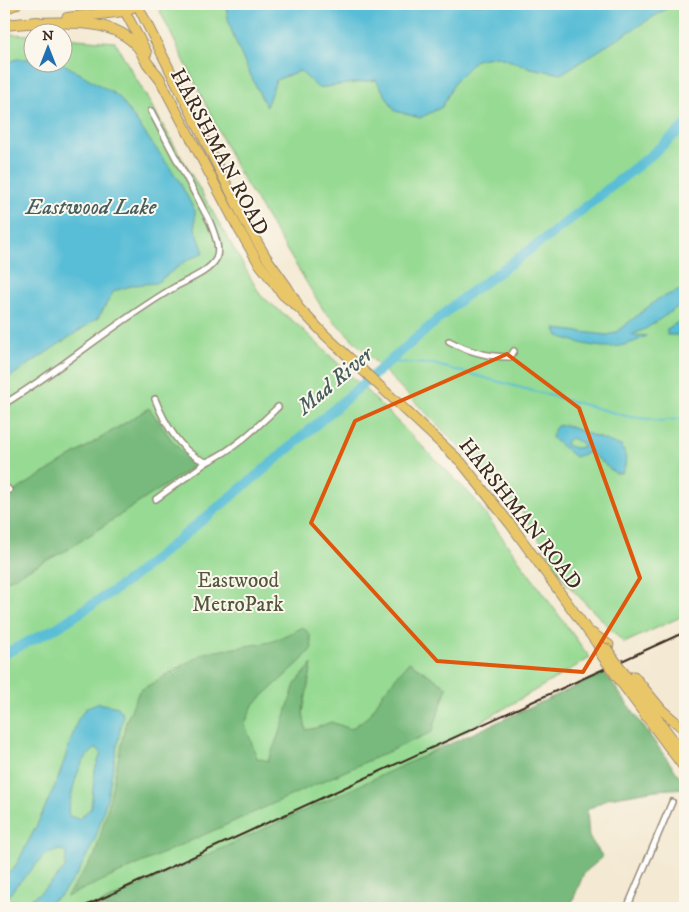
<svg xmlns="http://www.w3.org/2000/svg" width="689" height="912" font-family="'IM FELL DW Pica',serif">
<rect width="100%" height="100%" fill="#fbf7ec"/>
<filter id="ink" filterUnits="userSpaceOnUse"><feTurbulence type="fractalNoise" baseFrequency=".02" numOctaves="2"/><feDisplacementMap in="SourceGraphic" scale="10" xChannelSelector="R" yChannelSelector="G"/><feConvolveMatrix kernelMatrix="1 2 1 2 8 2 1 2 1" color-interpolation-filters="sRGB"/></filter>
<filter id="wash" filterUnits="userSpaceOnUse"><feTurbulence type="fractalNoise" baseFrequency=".0096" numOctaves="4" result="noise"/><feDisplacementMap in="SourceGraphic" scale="20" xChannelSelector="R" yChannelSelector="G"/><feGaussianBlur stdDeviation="1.12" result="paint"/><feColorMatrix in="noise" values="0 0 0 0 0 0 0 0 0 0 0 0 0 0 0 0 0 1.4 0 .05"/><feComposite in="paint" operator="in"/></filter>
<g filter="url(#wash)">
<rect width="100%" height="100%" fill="#f4ead4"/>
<g fill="#96da93" stroke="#688258">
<path d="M161,4H685V615L624,643L567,584L522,512L428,415L324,311L237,169L158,7Z"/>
<path d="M10,34L32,35V62H62L63,38L115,42L261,296L298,325L371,395L473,497L590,658L257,854L131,908H4V37Z"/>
</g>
<g fill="#78ba7d" stroke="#5a724e">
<path d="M149,408L173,442L196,465L67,550L4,582V498Z"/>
<path d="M303,627L310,635L312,648L301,661L253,705L245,724L257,758L268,761L281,729L295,684L312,664L303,712L306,730L316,728L331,722L351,729L370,715L383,693L409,662L447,687L432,732L66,897L95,855L108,807L126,722L139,691L204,653L271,642Z"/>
<path d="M605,673L685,784V788L656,790L609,798L587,810L589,837L603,857L584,873L571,905L567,908H91Z"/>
</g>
<g fill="#58bdd6" stroke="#4a747a" fill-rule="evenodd">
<path d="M227,4H674L561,74L531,68L496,56L476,60L456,80L442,107L420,118L395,111L376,80L318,88L300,71L276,80L266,107C256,85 223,25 227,4Z"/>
<path d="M17,59H32V62L62,63L118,96L178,179L195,211V228L204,252L186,261L156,283L134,285L114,291L98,318L4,381V64Z"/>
<path d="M685,288V302L647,328L632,335L646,336C615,354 590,347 558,336L555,329L607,335L615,333L658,299Z"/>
<path d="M685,318V335H667V329Z"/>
<path d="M565,425L621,446C627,454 627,464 622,473H615L590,452L575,457L552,438L554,430L557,426ZM571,438L582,443L583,447L575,448L566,445V441Z"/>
<path d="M98,703L118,707L123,715L107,799L96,837L78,873L61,895L39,908H4V877L15,867L36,827L58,779L78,719L87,707ZM97,748L101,753L95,770L91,808L79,819L69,816L68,810C74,788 76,760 97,748ZM59,850L66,852L65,868C50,884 30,907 6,906L5,901L15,887L45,855Z"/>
</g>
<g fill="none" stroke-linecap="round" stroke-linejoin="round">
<path stroke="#58bdd6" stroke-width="2" d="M388,362L433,364L626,416L661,421L685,418"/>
<path stroke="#58bdd6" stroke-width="10" d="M4,654L58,627L128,581L261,472L464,297L545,239L650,156L685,126"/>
</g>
</g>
<g filter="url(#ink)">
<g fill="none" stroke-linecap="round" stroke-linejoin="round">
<g stroke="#988a79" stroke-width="8">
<g id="street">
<path d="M449,341C469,352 487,357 510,357L514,351"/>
<path d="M155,399C164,422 182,455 207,462C235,449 256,428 278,407"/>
<path d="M4,404C63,368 115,322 175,287C187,280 209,272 216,259C221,248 214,233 210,222L151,111"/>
<path d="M4,485L9,490"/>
<path d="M156,499L207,462"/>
<path d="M627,908L672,802"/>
</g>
</g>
<g stroke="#988a79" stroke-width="11">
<g id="primary">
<path d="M121,4L147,53"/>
<path d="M137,4L246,223L266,257L288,288L297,303"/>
<path d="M157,74L238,228L258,262L283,295L299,308L325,335L461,462L511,525L598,645"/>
<path d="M592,633L609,645"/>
<path d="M634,676L662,710L685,730"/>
<path d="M627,677L685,756"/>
<path d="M620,681L685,769"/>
</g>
</g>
<g stroke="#988a79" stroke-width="12">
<g id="highway">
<path d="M4,9L16,4"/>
<path d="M67,18L124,11L139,4"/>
<path d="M31,23C65,23 113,17 138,47C142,52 144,59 148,64C152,69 156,74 160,79"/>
<path d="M4,25L38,22"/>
</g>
</g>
<use href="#street" stroke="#fff" stroke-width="5"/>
<use href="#primary" stroke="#e9c769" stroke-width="9"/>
<use href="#highway" stroke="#e9c769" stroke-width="10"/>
<path stroke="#3b2a1e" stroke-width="2" d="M81,908L685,632"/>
<g stroke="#988a79" stroke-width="11" stroke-linecap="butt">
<g id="primary-bridge">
<path d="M598,645L607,649L627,677"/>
<path d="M598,645L600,653L620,681"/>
</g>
</g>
<use href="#primary-bridge" stroke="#e9c769" stroke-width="9"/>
</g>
</g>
<path fill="none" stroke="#df570d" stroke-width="4" stroke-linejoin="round" d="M507,354L579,408L640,578L583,672L437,661L311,523L355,421Z"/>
<g text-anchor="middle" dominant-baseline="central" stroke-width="4" stroke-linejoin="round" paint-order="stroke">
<g font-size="21" fill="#3b2a1e" stroke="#fbf7ec">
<text transform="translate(219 152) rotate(62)">HARSHMAN ROAD</text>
<text transform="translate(520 514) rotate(52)">HARSHMAN ROAD</text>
</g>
<g font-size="21" fill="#52563b" stroke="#fbf7ec">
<text x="238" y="581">Eastwood<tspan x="238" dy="24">MetroPark</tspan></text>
</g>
<g font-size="22" font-style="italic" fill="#455d5e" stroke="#fbf7ec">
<text x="91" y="207">Eastwood Lake</text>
<text transform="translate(335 381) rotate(-40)">Mad River</text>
</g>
</g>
<rect width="689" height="912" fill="none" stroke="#fbf7ec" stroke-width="20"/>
<g transform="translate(48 48)"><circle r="24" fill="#fbf7ec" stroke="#aea59a"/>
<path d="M0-4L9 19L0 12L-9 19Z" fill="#1f6fb2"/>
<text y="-8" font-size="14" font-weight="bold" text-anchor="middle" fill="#3b2a1e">N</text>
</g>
</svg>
